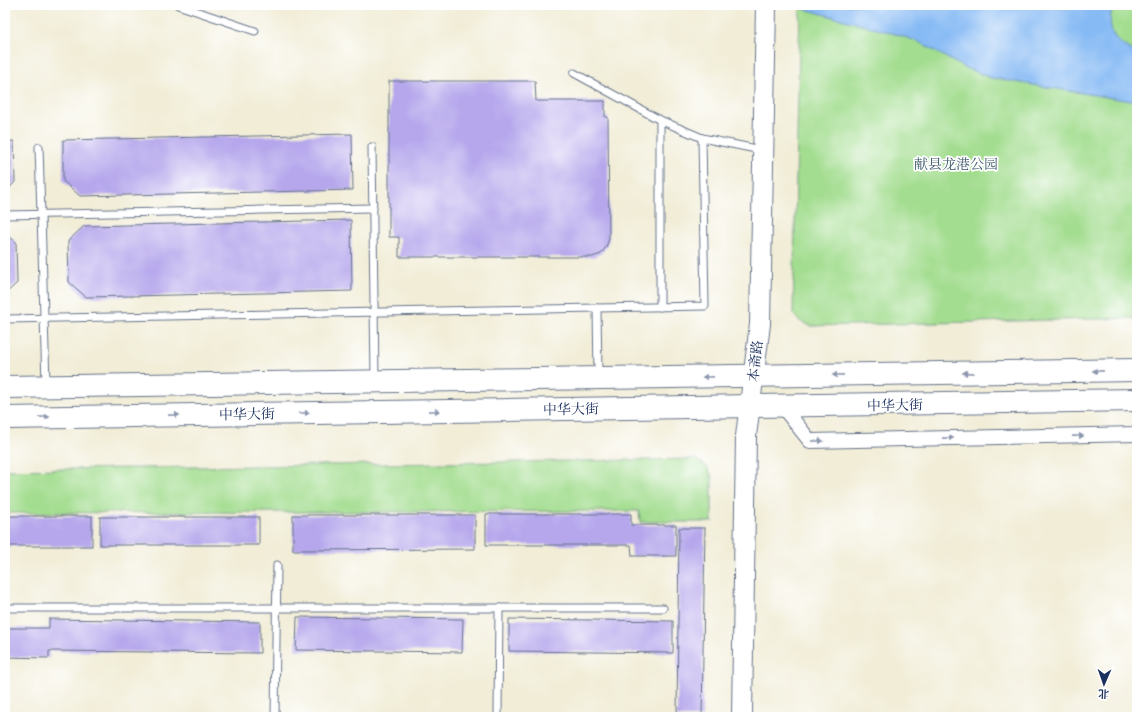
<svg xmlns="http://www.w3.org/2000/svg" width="1142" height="722" font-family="'Gentium Book Plus','Noto Serif SC',serif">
<rect width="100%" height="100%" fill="#fff"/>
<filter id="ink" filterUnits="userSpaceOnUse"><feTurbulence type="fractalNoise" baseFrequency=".025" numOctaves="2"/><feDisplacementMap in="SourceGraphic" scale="8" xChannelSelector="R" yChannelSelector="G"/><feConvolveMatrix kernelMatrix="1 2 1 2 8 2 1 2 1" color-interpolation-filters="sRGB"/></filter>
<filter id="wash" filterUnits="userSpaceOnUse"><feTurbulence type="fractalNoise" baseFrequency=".012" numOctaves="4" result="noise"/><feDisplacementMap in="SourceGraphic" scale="16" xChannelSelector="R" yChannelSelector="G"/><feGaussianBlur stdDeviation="0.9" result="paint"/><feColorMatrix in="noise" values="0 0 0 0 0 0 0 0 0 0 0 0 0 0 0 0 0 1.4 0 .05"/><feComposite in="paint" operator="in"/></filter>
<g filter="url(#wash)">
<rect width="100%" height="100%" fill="#f1edd7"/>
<g fill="#a3dd8f" stroke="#5f8676">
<path d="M800,5H1137V318L811,326C803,323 797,321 793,313Z"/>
<path d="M696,459L707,467L712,477V522H640L639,511L5,513V470Z"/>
</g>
<path fill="#86baf4" stroke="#5074a9" d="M790,5H1047L1066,8L1085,5H1113C1106,30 1113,43 1137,52V102L991,78L961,66L919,42L899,35Z"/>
<g id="blocks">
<g fill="#b6a7ec">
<path d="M389,81H535L536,101H605V117H608L609,239L606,247L601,254L592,257H399V237H389Z"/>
<path d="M352,134L353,190L80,196L63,181V140Z"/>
<path d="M14,141L15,182L5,193V142Z"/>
<path d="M351,220L352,291L86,297L69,282L68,241L84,226Z"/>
<path d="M5,233L16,242L17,283L5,294Z"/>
<path d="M486,514H631V525H676V556H632L631,545H486Z"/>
<path d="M293,515H475V549L293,550Z"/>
<rect x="5" y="516" width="87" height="30"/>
<rect x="100" y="517" width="159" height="28"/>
<path d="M679,528H705L702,717H677Z"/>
<path d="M297,617L463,619L462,652L296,650Z"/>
<path d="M49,619L260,622V653L49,651V658L5,657V628H49Z"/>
<path d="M509,619L673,621V653L509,651Z"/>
</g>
</g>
</g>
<g filter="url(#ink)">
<use href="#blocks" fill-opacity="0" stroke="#667288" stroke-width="1"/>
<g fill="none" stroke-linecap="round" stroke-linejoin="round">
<g stroke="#667288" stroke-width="9">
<g id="lane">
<path d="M178,5L255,31"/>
<path d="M574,73L660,120L702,138L761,150"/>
<path d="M39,147L46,384"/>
<path d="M372,147L375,380"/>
<path d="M5,215L373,208"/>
<path d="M660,307V120"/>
<path d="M597,308L598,376"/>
<path d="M5,319L705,306L702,138"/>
<path d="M5,608H663"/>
<path d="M275,717L277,565"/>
<path d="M498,717L499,608"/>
</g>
</g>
<g stroke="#667288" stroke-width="16">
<path id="street" d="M782,406L810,441L1137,434"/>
</g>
<g stroke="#667288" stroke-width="22">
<path id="secondary" d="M742,717L746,436L760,324L766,5"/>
</g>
<g stroke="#667288" stroke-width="24">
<g id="primary">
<path d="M5,387L1137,370"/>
<path d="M5,418L1137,400"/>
</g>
</g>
<use href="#lane" stroke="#fff" stroke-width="7"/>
<use href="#street" stroke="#fff" stroke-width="14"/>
<use href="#secondary" stroke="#fff" stroke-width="20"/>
<use href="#primary" stroke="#fff" stroke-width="22"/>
</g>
<defs><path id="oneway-solid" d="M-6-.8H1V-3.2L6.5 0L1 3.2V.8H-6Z"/></defs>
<g fill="#8d97ae">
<use href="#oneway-solid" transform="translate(1098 371) rotate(179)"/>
<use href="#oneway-solid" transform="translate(968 373) rotate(179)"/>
<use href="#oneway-solid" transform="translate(838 375) rotate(179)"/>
<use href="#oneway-solid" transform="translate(708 377) rotate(179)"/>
<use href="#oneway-solid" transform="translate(434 411) rotate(-1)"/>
<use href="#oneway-solid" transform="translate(304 413) rotate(-1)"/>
<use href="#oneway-solid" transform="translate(174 415) rotate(-1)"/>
<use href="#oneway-solid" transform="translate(44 417) rotate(-1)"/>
<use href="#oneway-solid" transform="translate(1078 436) rotate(-1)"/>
<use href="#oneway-solid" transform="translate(948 438) rotate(-1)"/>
<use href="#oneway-solid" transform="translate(818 441) rotate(-1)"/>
</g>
</g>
<g text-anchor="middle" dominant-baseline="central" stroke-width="3.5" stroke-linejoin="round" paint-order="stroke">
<g font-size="14" fill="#3d5a6a" stroke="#fff">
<text x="956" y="164">献县龙港公园</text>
</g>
<g font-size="14" fill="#1b2f5e" stroke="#fff">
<text transform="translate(755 361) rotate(-83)">本斋路</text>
<text transform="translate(895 405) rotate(-1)">中华大街</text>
<text transform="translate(571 409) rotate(-1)">中华大街</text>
<text transform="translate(247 414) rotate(-1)">中华大街</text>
</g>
</g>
<rect width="1142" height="722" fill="none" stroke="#fff" stroke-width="20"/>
<g transform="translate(1104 684) rotate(182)" stroke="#ffffff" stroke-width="3" paint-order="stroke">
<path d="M0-3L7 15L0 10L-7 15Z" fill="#1b2f5e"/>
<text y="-6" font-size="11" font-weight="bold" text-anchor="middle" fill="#1b2f5e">北</text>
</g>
</svg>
